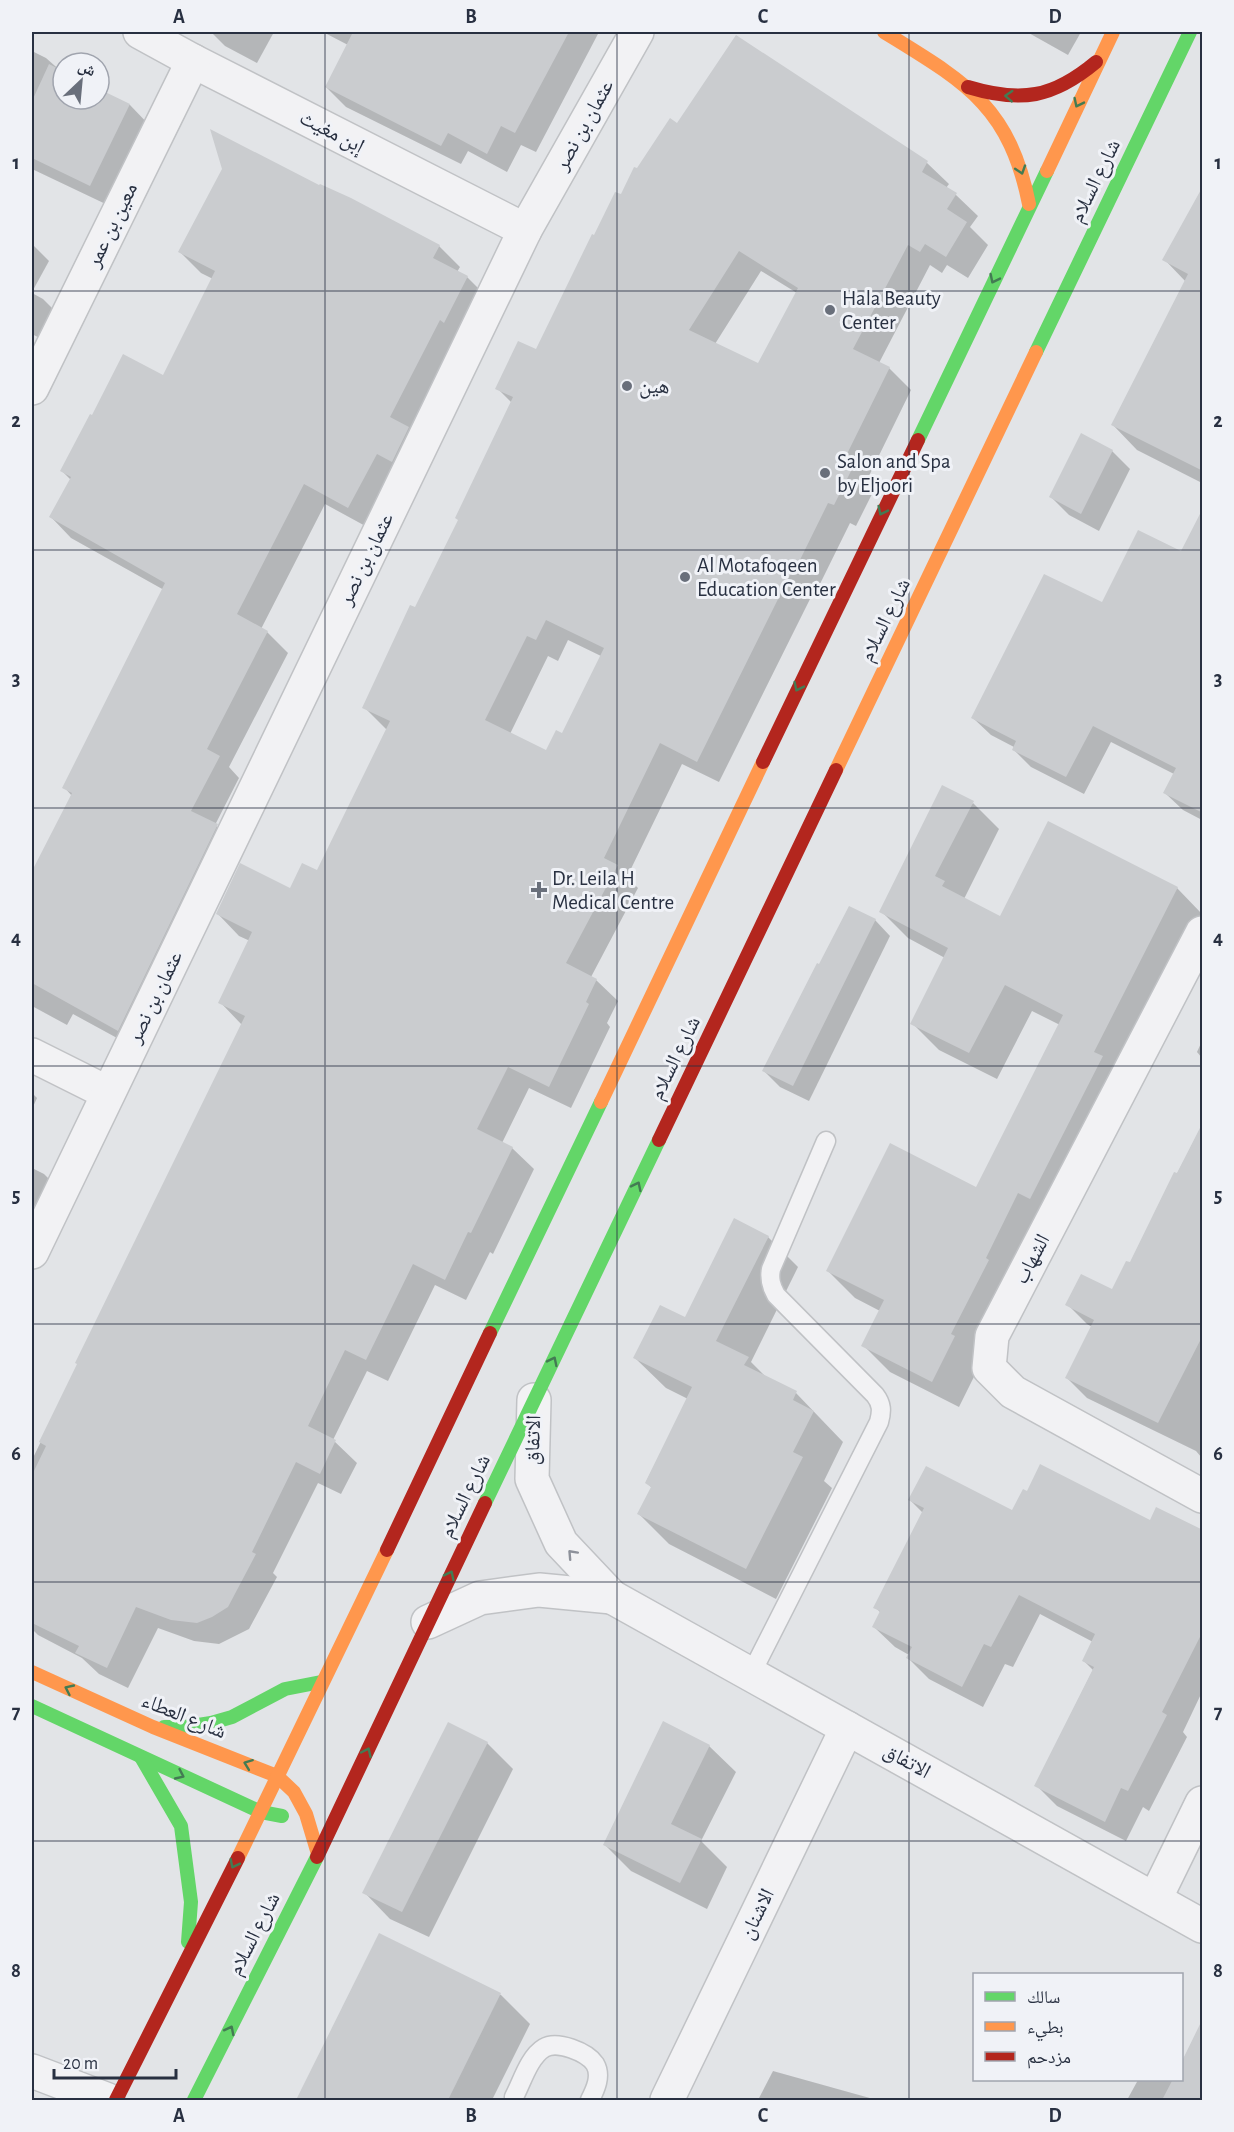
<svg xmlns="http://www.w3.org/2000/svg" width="1234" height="2132" font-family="'Alegreya Sans','Noto Naskh Arabic',sans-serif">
<rect width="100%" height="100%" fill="#e2e4e7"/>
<g fill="#0003" fill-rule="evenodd">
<path d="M211,32H274L257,63L225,46Z"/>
<path d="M323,32H599L536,152L521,145L507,172L468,151L461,164L346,107L326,87L348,45Z"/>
<path d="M1027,32H1081L1068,55Z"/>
<path d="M736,37L927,163L949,184L946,188L956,195L978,216L970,227L988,245L968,278L947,265L942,273L930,265L879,363L889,368L911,390L868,478L876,486L856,526L850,523L818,588L816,587L719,782L682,764L627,877L638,888L591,977L596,980L618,1001L607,1023L610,1027L571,1108L529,1088L502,1143L512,1148L534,1169L493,1254L490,1252L466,1300L435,1285L388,1381L367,1371L333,1440L357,1463L341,1494L318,1483L273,1573L277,1577L249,1629L219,1644L194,1641L158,1628L128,1688L99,1674L82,1658L38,1635L32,1629V1460L242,1025L220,1002L250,941L239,936L218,914L291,890L318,872L387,730L364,707L416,609L459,521L512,403L497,388L536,351L595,237L638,170L678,125ZM761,271L797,293L759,365L715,344ZM568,640L601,656L562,735L547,752L510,734L548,656L558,661Z"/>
<path d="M32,51L46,58L63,73V99H99V90L130,105L153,129L114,208L32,169Z"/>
<path d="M1202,200V483L1137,450L1113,425L1186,282L1164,259Z"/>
<path d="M32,244L49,261L32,292Z"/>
<path d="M439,246L460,267L457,272L467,277L488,298L369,528L325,504L261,629L267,632L288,653L229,767L239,778L215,825L238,846L139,1050L73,1014L67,1025L32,1006V874L72,796L64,787L164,590L71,538L51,517L71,480L62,471L164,377L213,279L201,273L180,252Z"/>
<path d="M32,293L43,299L60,316L47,342L32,334Z"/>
<path d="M1112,451L1130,469L1099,531L1069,515L1051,497Z"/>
<path d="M1202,512V820L1183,810L1165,793L1174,774L1111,742L1084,794L1031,767L1013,749L1014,747L991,735L973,718L1102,604L1181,553Z"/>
<path d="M973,803L999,829L964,899L1000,918L1177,888L1202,914V917L959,1407L890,1372L863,1345L880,1311L855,1298L828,1271L977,1189L1060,1025L1032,1011L997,1079L939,1050L912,1023L945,958L908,938L881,911Z"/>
<path d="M875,920L890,936L809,1101L780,1087L764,1071Z"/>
<path d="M1202,1041V1058L1197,1052Z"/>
<path d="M32,1093L37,1098L32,1109Z"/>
<path d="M1202,1126V1458L1196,1451L1087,1398L1067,1378L1092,1327L1087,1324L1067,1304L1113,1291L1130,1264Z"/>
<path d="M32,1168L44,1174L67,1197L32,1238Z"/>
<path d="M768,1237L798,1267L751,1362L767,1378L796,1393L843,1442L824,1481L832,1488L776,1599L669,1544L639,1514L652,1488L646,1482L688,1399L666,1388L635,1358L685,1319Z"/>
<path d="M910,1500L1012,1512L1151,1522L1202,1532V1692L1183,1732L1187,1737L1149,1811L1143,1807L1126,1841L1057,1806L1036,1785L1093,1670L1084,1661L1093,1642L1040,1614L1013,1667L1005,1664L983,1707L929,1679L908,1658L909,1655L895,1647L874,1627L881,1613L875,1607L923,1513Z"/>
<path d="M487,1743L513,1769L429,1937L390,1919L364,1892Z"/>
<path d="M709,1746L736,1772L701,1841L727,1867L707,1909L631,1871L604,1844Z"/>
<path d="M380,1935L501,1995L530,2024L492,2100H298Z"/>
<path d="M1185,2058L1202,2067V2100H1127L1138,2080H1182V2065Z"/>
<path d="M773,2071L877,2100H758Z"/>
</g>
<g fill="#cacccf" fill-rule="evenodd">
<path d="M353,32H569L515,133L501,126L487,154L448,133L441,146L325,87Z"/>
<path d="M736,35L928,161L922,172L957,193L947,209L967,222L946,257L925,244L920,252L908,245L853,349L890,367L845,458L855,463L834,505L828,503L796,568L794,567L697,762L660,743L604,858L618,865L566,963L597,979L586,1002L589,1004L549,1087L508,1067L477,1129L513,1147L471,1233L468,1232L445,1280L413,1264L366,1360L345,1350L308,1426L336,1440L320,1474L296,1462L252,1552L256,1554L228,1607L212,1617L197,1623L171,1620L136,1607L107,1668L75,1653L79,1646L32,1623V1475L46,1446L39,1442L77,1364L75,1363L245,1016L218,1003L252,932L216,914L240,863L290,888L302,863L317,870L390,721L362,708L410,605L415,607L458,520L455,518L513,397L495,389L518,341L536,349L592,234L594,235L615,192L621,194L634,167L637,168L670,118L677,123ZM739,251L798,288L758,363L689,330ZM546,620L604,648L562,733L556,730L546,750L485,720L527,636L536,640Z"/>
<path d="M49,64L63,71V99H99V89L130,104L90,186L32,158V101Z"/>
<path d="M210,129L319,185L320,184L351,198L440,245L433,258L468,276L444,323L440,320L390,417L409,427L392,462L377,454L348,508L304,484L237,614L268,631L207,749L220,756L191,811L218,824L118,1031L32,983V871L72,793L62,788L165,583L49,517L71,477L60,471L90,414L92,415L123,354L163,375L215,271L178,252L222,169Z"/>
<path d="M1203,186V471L1111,425L1188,274L1162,260Z"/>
<path d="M1081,433L1113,450L1081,514L1049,497Z"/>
<path d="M1203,508V813L1163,793L1176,768L1093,726L1066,777L1012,750L1016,741L971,718L1044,574L1102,602L1138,530L1181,551Z"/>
<path d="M942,785L974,801L935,876L945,881L942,886L1000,916L1048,821L1178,887L1094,1052L1103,1056L1030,1199L1018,1193L986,1258L989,1260L951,1334L955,1336L932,1382L861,1346L884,1300L826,1271L890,1143L976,1187L1063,1015L1005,985L969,1053L910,1024L948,948L879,912Z"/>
<path d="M849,906L876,919L793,1086L762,1071L817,963L819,964Z"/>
<path d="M1203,1122V1335L1158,1423L1065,1378L1094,1320L1065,1305L1081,1274L1112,1289L1126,1261L1130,1262L1174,1172L1177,1173Z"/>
<path d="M734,1218L769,1236L716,1341L749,1357L744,1365L797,1391L793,1400L814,1411L793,1452L803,1457L746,1569L637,1514L651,1487L645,1483L692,1387L633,1358L660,1305L685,1317Z"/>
<path d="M1040,1464L1150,1520L1156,1507L1203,1530V1631L1162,1712L1167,1715L1128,1791L1121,1788L1105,1822L1034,1786L1094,1667L1082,1661L1095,1634L1019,1595L991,1647L984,1644L962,1687L906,1658L912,1647L872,1627L880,1611L873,1608L924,1508L908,1500L926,1466L1012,1510L1023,1489L1027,1491Z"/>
<path d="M663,1721L710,1745L671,1824L702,1839L680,1883L603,1845Z"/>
<path d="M448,1722L488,1742L402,1912L362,1893Z"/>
<path d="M379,1933L501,1993L448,2100H296Z"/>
<path d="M1203,2018V2100H1162L1173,2079H1182V2061Z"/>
</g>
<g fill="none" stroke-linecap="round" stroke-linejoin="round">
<g stroke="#c0c2c5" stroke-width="21">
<g id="lane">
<path d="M751,1674L879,1422C882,1411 882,1404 875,1395L776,1295C771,1286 769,1279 771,1269L826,1141"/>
<path d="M514,2097C522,2082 529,2057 544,2048C557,2040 587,2052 595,2064C602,2076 595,2090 590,2100"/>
</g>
</g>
<g stroke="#c0c2c5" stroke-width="36">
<g id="street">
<path d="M140,32L193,61L525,230"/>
<path d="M32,388L193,61"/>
<path d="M1202,933L992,1336L989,1368L1013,1392L1202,1496"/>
<path d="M32,1055L108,1093"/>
<path d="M32,1252L525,230L637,32"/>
<path d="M534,1400L532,1479L561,1543L612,1597L1202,1926"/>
<path d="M428,1622L480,1598L539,1590L612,1597"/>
<path d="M1155,1899L1202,1803"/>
<path d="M32,2071L108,2100"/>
<path d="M667,2100L847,1728"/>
</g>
</g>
<use href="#lane" stroke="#f2f2f4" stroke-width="18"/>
<use href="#street" stroke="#f2f2f4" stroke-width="33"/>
<g stroke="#63d668" stroke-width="14">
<path d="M1036,352L1190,32"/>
<path d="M918,440L1047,171"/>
<path d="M490,1333L601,1102"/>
<path d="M485,1503L659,1140"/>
<path d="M32,1706L261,1812L282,1816"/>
<path d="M164,1727H185L211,1723L232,1717L285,1689L321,1682"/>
<path d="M141,1757L181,1826L191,1902L188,1942"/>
<path d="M194,2100L317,1857"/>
</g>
<g stroke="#ff974d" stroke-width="14">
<path d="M884,32C965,82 1009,105 1029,204"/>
<path d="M1047,171L1113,32"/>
<path d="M836,770L1036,352"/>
<path d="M601,1102L763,762"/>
<path d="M32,1672L153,1727L277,1776L294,1792L306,1814L318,1854"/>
<path d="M238,1858L387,1550"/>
</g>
<g stroke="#b3261e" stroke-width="14">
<path d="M968,87C1021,103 1053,98 1096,62"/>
<path d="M763,762L918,440"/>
<path d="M659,1140L836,770"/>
<path d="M387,1550L490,1333"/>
<path d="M317,1857L485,1503"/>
<path d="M116,2100L238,1858"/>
</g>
</g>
<defs><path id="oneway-chevron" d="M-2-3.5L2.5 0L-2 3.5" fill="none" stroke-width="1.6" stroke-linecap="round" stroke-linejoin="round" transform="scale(1.5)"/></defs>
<g stroke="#437b53">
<use href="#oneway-chevron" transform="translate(1009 96) rotate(-177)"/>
<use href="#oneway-chevron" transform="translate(1078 103) rotate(116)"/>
<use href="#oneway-chevron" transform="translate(1021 170) rotate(72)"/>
<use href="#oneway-chevron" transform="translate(994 279) rotate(116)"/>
<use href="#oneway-chevron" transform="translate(882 511) rotate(116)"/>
<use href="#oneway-chevron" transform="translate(798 687) rotate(116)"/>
<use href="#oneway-chevron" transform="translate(637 1186) rotate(-64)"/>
<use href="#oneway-chevron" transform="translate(553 1361) rotate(-64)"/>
<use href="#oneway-chevron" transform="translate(450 1575) rotate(-64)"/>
<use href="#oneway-chevron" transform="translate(69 1689) rotate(-155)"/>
<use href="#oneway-chevron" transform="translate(367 1752) rotate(-65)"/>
<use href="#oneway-chevron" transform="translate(248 1764) rotate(-159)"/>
<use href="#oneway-chevron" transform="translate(180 1775) rotate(25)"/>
<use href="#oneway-chevron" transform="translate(234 1864) rotate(117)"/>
<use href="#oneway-chevron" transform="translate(230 2030) rotate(-63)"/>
</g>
<use stroke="#8d919a" href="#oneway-chevron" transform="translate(572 1554) rotate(-133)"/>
<path fill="none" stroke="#283041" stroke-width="1.5" stroke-opacity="0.55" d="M325,32V2100M617,32V2100M909,32V2100M32,291H1202M32,550H1202M32,808H1202M32,1066H1202M32,1324H1202M32,1582H1202M32,1841H1202"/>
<g fill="#696f7b" stroke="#f0f2f7" stroke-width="2">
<circle cx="830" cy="310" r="6"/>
<circle cx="627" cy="386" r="6"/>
<circle cx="825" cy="473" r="6"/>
<circle cx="685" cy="577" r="6"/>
<path d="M536 881h6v6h6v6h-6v6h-6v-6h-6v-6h6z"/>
</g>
<g text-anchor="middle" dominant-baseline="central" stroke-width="6" stroke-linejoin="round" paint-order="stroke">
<g font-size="21" fill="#283041" stroke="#f0f2f7">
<text transform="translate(584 125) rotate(-61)">عثمان بن نصر</text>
<text transform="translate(332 132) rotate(27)">إبن مغيث</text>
<text transform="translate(1095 181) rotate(-64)">شارع السلام</text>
<text transform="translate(112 225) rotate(-64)">معين بن عمر</text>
<text transform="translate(366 559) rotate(-64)">عثمان بن نصر</text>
<text transform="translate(885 620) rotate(-64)">شارع السلام</text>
<text transform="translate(155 997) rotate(-64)">عثمان بن نصر</text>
<text transform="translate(675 1058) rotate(-64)">شارع السلام</text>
<text transform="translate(1032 1259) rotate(-62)">الشهاب</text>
<text transform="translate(533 1440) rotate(-88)">الاتفاق</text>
<text transform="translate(465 1496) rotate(-64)">شارع السلام</text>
<text transform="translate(184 1716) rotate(22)">شارع العطاء</text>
<text transform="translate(907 1761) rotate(29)">الاتفاق</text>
<text transform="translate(757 1914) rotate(-64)">الاشنان</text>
<text transform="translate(254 1934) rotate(-63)">شارع السلام</text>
</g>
<g font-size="21" fill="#283041" stroke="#f0f2f7" text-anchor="start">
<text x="842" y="298">Hala Beauty<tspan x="842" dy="24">Center</tspan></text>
<text x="639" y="386">هين</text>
<text x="837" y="461">Salon and Spa<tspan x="837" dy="24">by Eljoori</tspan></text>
<text x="697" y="565">Al Motafoqeen<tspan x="697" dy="24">Education Center</tspan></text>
<text x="552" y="878">Dr. Leila H<tspan x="552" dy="24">Medical Centre</tspan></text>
</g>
</g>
<rect width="1234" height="2132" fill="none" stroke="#f0f2f7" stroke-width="66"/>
<rect x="973" y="1973" width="210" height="108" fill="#f0f2f7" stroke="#a0a4ae" stroke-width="1.5"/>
<rect x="985" y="1992" width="30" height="9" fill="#63d668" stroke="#a0a4ae" stroke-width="1.5"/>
<text x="1027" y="2003" font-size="18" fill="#283041">سالك</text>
<rect x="985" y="2022" width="30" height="9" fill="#ff974d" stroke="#a0a4ae" stroke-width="1.5"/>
<text x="1027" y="2033" font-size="18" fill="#283041">بطيء</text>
<rect x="985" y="2052" width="30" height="9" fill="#b3261e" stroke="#a0a4ae" stroke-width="1.5"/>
<text x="1027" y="2063" font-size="18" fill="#283041">مزدحم</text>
<g transform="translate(81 81) rotate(26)"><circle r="28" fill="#f0f2f7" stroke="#a0a4ae" stroke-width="1.5"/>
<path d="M0-4.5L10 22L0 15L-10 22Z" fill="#696f7b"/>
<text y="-9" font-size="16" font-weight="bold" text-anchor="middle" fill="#283041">ش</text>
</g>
<path d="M54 2069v9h122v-9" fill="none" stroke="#283041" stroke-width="3"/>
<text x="63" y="2069" font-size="18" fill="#283041" stroke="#f0f2f7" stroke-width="4.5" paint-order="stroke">20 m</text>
<rect x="33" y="33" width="1168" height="2066" fill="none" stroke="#283041" stroke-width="2"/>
<g font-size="20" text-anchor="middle" font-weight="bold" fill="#283041">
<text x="179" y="23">A</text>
<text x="471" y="23">B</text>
<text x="763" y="23">C</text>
<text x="1055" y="23">D</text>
<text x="16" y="169">1</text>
<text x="1218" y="169">1</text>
<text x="16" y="427">2</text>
<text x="1218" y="427">2</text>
<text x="16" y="685">3</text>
<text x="1218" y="685">3</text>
<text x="16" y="944">4</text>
<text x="1218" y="944">4</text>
<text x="16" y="1202">5</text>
<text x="1218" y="1202">5</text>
<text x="16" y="1460">6</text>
<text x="1218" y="1460">6</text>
<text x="16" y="1718">7</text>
<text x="1218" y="1718">7</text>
<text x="16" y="1977">8</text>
<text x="1218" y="1977">8</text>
<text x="179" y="2122">A</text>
<text x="471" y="2122">B</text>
<text x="763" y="2122">C</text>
<text x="1055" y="2122">D</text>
</g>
</svg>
